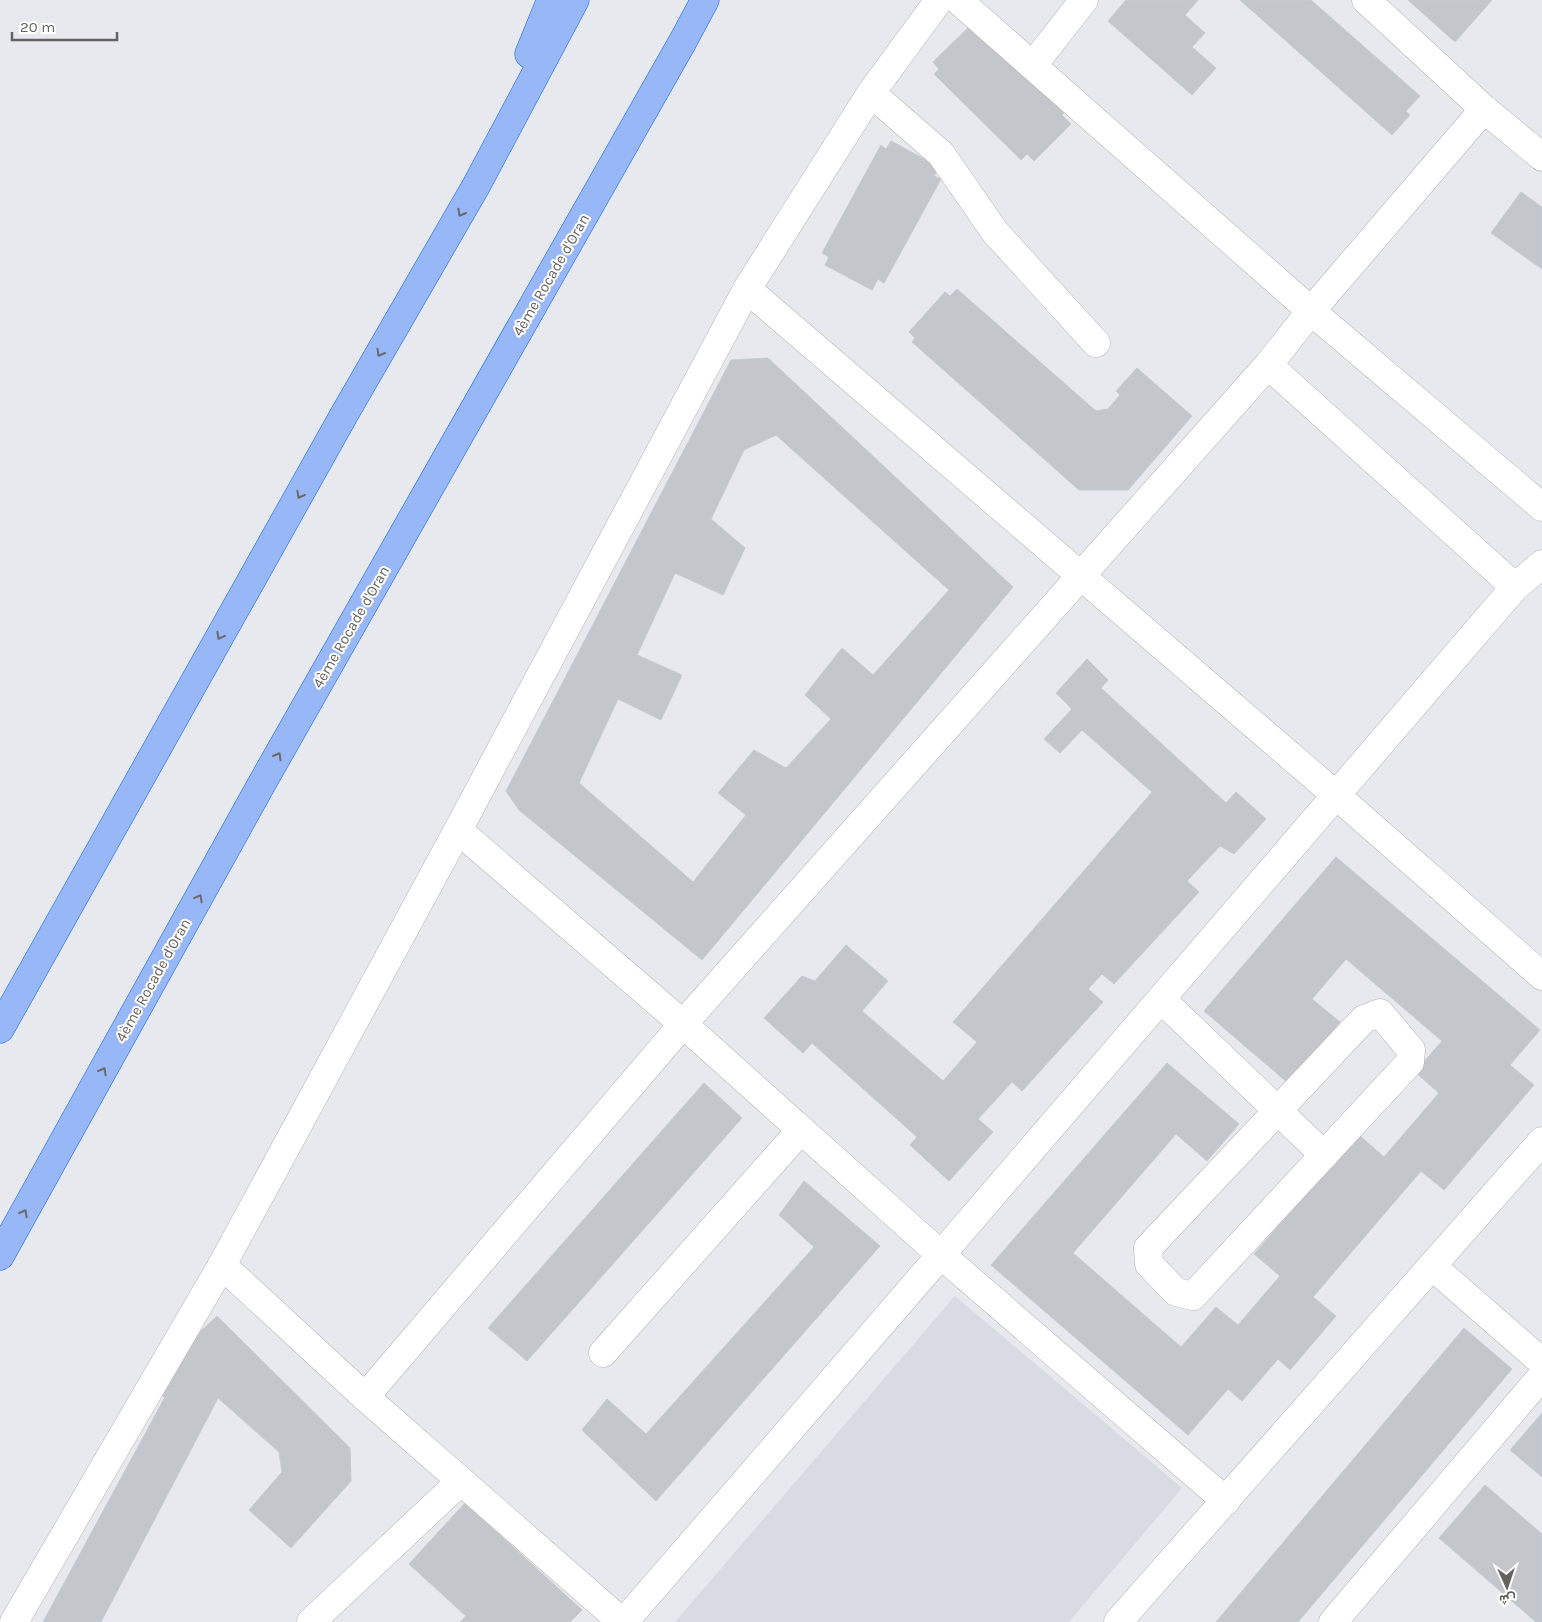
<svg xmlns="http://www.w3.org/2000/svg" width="1542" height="1622" font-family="Karla,Vazirmatn,sans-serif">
<rect width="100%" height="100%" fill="#e7e9ef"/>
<path fill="#d8dbe2" d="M955,1296L1182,1488L1069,1622H675Z"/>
<g fill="#c3c6cb" stroke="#c5cbd4" fill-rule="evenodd">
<path d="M1126,0H1198L1185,15L1205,33L1192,47L1216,68L1192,95L1108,21Z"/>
<path d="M1240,0H1311L1420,96L1406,111L1410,115L1392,135Z"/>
<path d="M1408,0H1492L1455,42Z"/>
<path d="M972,24L1068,109L1062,115L1071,124L1034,161L1027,154L1021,160L934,74L939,69L933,62Z"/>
<path d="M891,141L939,167L934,176L941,179L884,283L878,279L872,290L825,265L829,257L822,253L881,145L886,149Z"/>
<path d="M1521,192L1542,207V269L1491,233Z"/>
<path d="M957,289L1096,411L1108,409L1120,395L1116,391L1137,368L1192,416L1128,490H1079L912,342L915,338L909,332L945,292L950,296Z"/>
<path d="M768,358L1013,587L702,960L519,810L506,791L731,360ZM776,435L949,590L873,675L842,648L805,695L831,719L786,768L754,750L718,793L746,815L693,882L579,783L618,699L661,720L682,675L637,655L675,573L723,595L745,548L711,519L744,450Z"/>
<path d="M1087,659L1108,680L1101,688L1226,803L1236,792L1266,819L1234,854L1220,846L1187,881L1199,892L1114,984L1102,974L1088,989L1103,1002L1022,1091L1012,1082L978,1119L993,1132L949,1181L910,1145L917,1137L812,1043L803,1053L764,1018L802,976L815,981L846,945L888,981L862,1011L943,1081L977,1042L953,1022L1152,792L1082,730L1060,753L1044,739L1072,709L1056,693Z"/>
<path d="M1336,857L1540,1030L1510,1065L1534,1085L1444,1190L1421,1171L1313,1297L1336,1316L1290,1370L1278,1359L1242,1401L1228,1389L1188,1435L991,1265L1167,1063L1239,1124L1207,1161L1176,1134L1073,1253L1181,1347L1216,1307L1238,1325L1280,1276L1254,1254L1358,1134L1384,1157L1439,1093L1415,1072L1442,1041L1346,959L1312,999L1340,1022L1288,1083L1204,1011Z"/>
<path d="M704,1083L742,1118L527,1361L488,1328Z"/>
<path d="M804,1181L880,1246L656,1501L582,1430L607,1399L646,1434L814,1247L779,1215Z"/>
<path d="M217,1316L350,1448L351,1481L291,1548L249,1510L282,1472L279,1452L218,1398L101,1622H43L165,1397L156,1393L201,1331Z"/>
<path d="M1464,1328L1512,1369L1298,1622H1216Z"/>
<path d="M1542,1413V1477L1510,1450Z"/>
<path d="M1485,1485L1542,1534V1622H1536L1439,1538Z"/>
<path d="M465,1503L582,1610L570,1622H460L466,1616L409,1564Z"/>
</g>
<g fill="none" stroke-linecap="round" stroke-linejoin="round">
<g stroke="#b5b3af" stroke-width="29">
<g id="minor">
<path d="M958,0L1311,311L1542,507"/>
<path d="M1366,0L1484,109L1542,157"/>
<path d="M1033,65L1084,0"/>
<path d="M871,93L941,154L995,232L1096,343"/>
<path d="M747,289L1337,796L1542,976"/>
<path d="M1268,365L1515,587"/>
<path d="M458,830L683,1024L940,1254L1226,1501"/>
<path d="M1161,999L1324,1155"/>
<path d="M1380,1013L1411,1050L1410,1062L1193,1296L1176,1292L1149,1264L1148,1248L1364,1019Z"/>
<path d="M222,1265L365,1397L622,1622"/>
<path d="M1432,1266L1542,1362"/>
<path d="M603,1353L801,1130"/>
<path d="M365,1397L683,1024L1268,365L1311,311L1484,109"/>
<path d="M14,1622L222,1265L458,830L747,289L871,93L939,0"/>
<path d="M311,1622L461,1481"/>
<path d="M624,1622C921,1277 1220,934 1515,587L1542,564"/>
<path d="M1118,1622L1542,1141"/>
<path d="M1333,1622L1542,1376"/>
</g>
</g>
<g stroke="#0f65e7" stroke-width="29">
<g id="highway">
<path d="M529,54L551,0"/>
<path d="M0,1029L345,413L476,186L575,0"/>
<path d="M0,1256L261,785L683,41L705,0"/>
</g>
</g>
<use href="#minor" stroke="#fff" stroke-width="28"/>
<use href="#highway" stroke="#97b7f6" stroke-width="28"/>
</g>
<defs><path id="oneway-chevron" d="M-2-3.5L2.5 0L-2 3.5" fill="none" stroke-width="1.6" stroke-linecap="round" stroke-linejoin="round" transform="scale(1.25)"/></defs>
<g stroke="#6b6a6d">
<use href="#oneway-chevron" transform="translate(461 213) rotate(120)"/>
<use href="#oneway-chevron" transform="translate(380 353) rotate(120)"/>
<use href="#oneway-chevron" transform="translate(300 495) rotate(119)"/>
<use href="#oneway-chevron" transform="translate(220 636) rotate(119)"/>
<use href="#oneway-chevron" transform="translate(278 756) rotate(-60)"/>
<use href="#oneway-chevron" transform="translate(199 898) rotate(-61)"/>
<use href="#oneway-chevron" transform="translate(103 1071) rotate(-61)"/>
<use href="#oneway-chevron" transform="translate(24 1213) rotate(-61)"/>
</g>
<g text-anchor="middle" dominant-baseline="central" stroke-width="4" stroke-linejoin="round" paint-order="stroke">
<g font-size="15" fill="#66625e" stroke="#fff">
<text transform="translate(551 275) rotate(-60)">4ème Rocade d'Oran</text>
<text transform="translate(351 627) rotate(-60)">4ème Rocade d'Oran</text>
<text transform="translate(153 980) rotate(-61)">4ème Rocade d'Oran</text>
</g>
</g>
<g transform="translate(1507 1587) rotate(177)" stroke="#ffffff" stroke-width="4" paint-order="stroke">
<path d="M0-4L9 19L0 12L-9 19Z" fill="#66625e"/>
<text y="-8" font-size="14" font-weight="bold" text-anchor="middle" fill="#66625e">ش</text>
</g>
<path d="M12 32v8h105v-8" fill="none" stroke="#66625e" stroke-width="2.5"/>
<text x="20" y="32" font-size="15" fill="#66625e" stroke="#ffffff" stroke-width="4" paint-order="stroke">20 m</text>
</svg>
